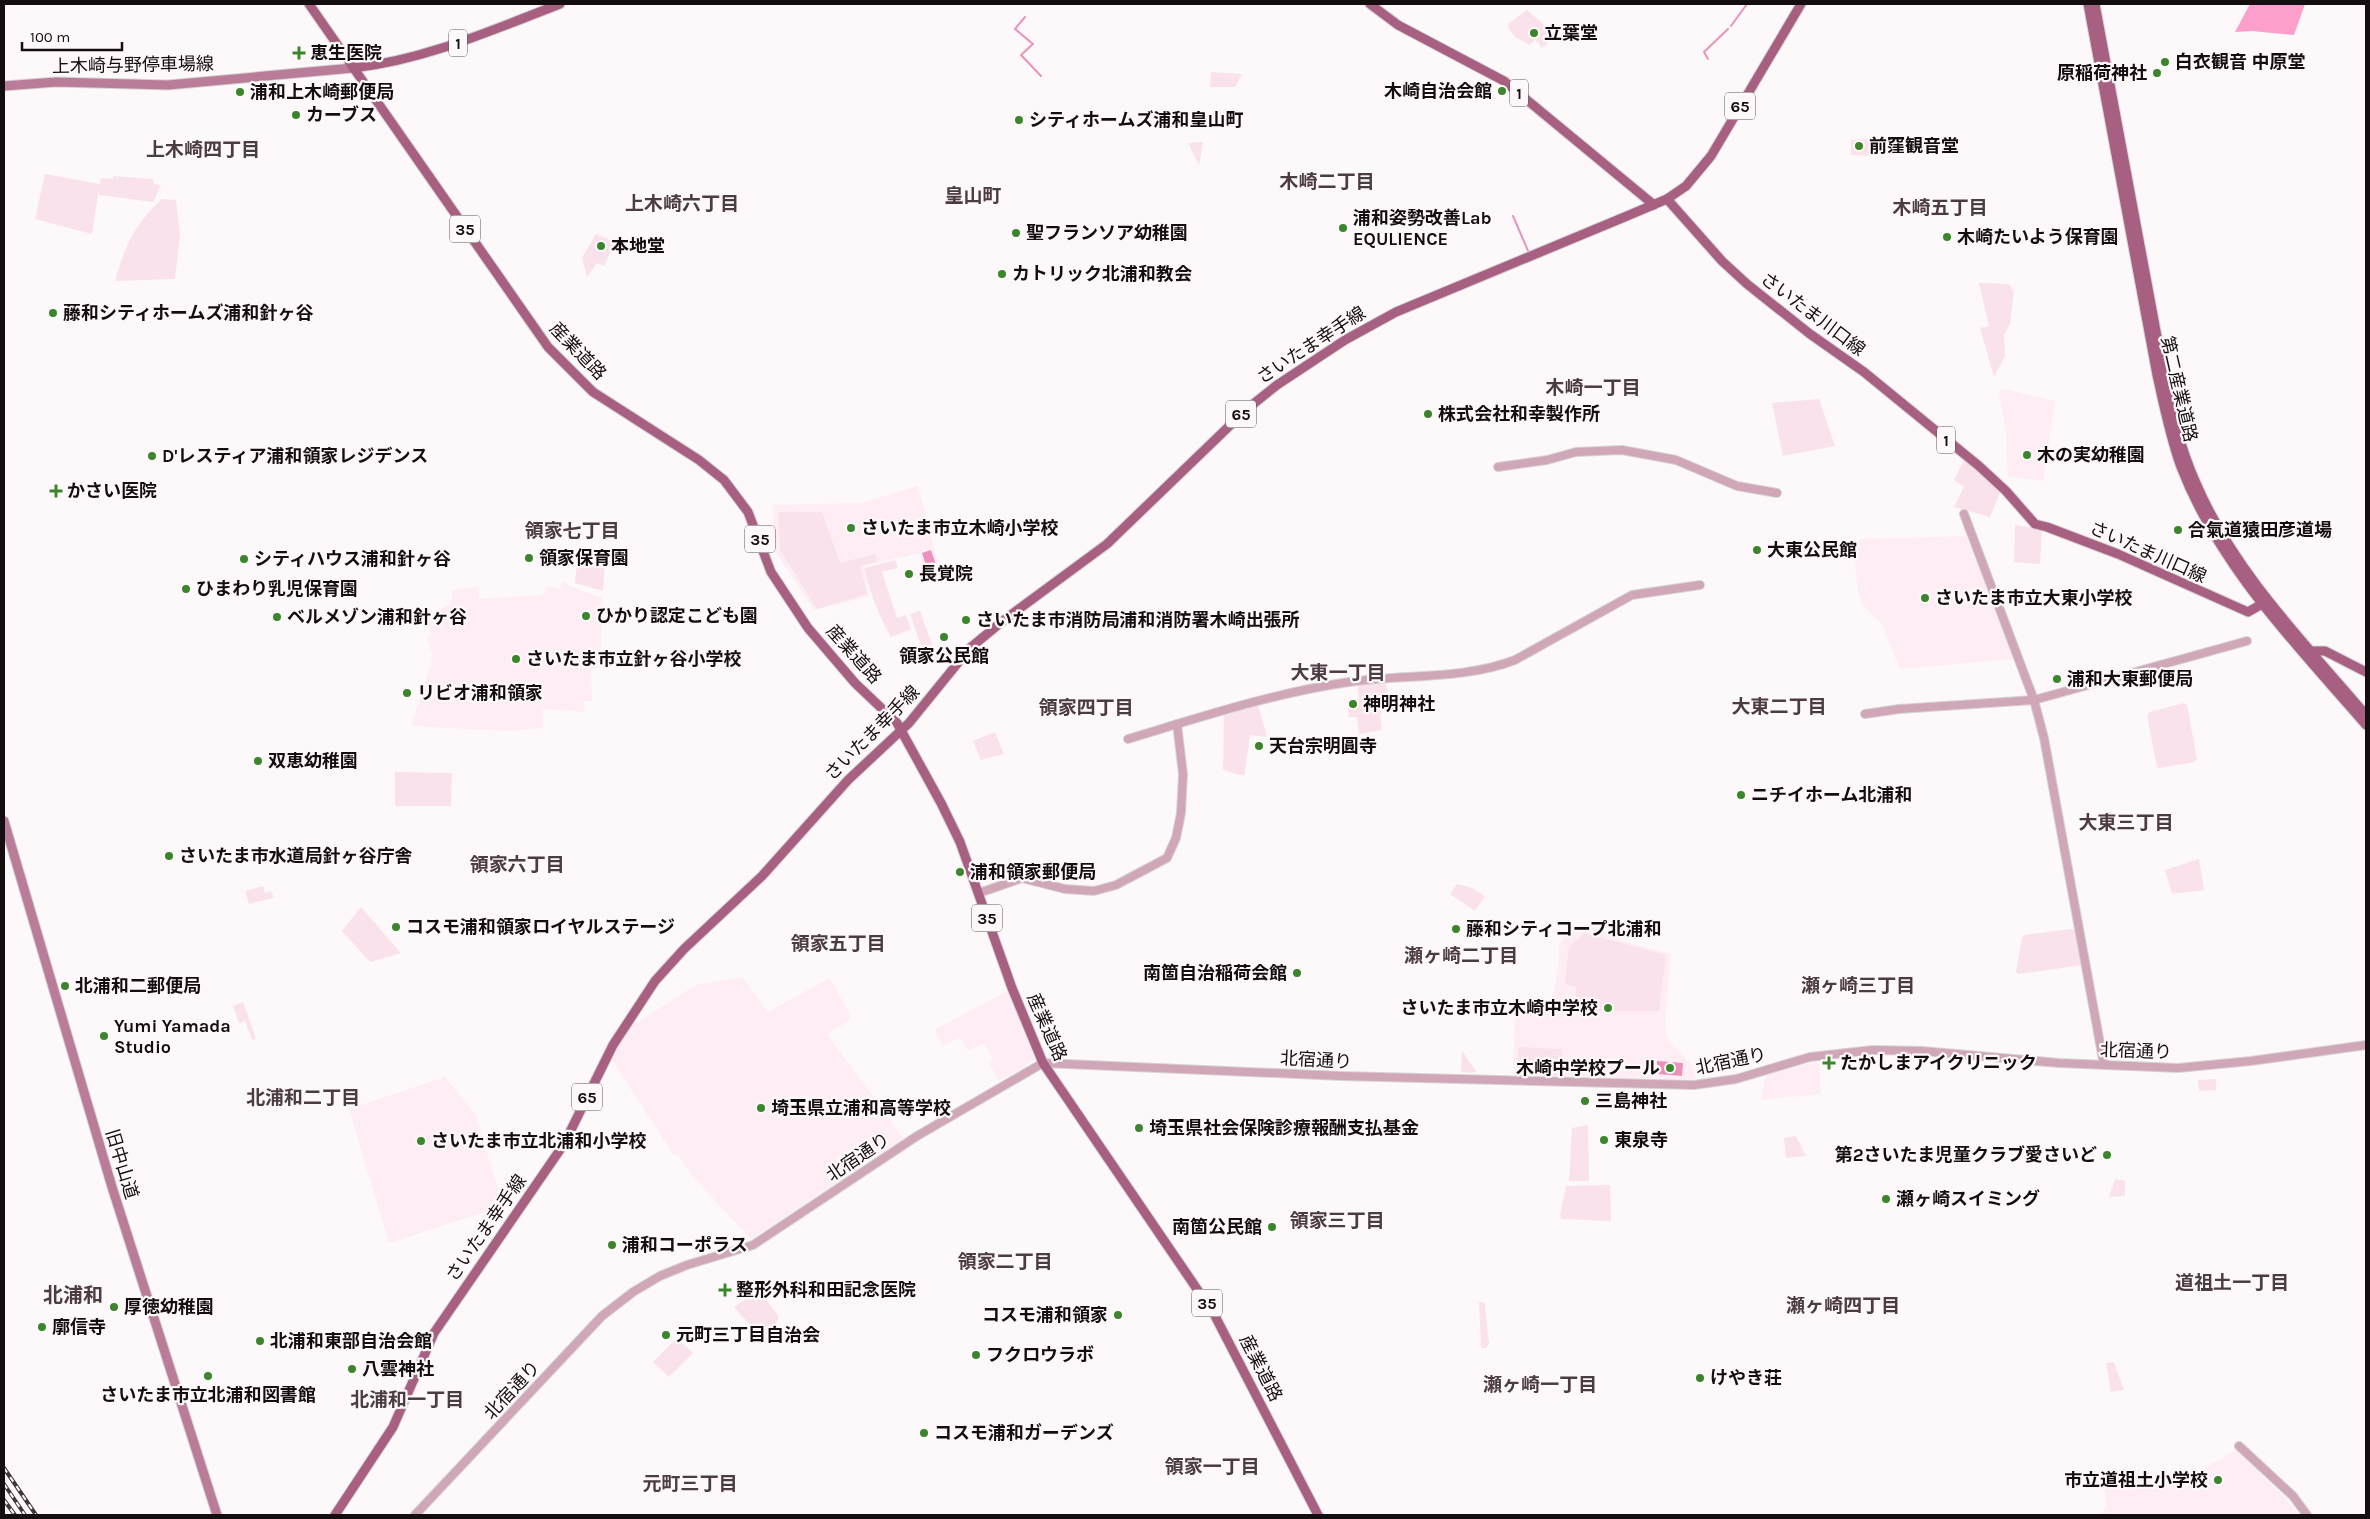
<svg xmlns="http://www.w3.org/2000/svg" width="2370" height="1519" font-family="Karla,'Noto Sans JP',sans-serif">
<rect width="100%" height="100%" fill="#fdf9fa"/>
<g fill="#feedf4">
<path d="M2002,389L2055,401L2043,481L2008,477L2006,433L1999,393Z"/>
<path d="M918,486L942,580L929,582L919,553L863,566L869,596L814,610L775,551L773,505L861,503Z"/>
<path d="M1966,536L2015,659L1900,669L1882,624L1862,604L1858,592L1855,566L1859,539Z"/>
<path d="M562,581L572,587L602,598L601,637H597L601,638L600,668L591,669L592,701H584V712L543,709V728L509,731L411,726L431,665L432,654L427,638L432,635L423,617L450,605L453,590L478,586L479,599L539,595L546,593V586L560,589Z"/>
<path d="M1585,925L1597,928L1624,941L1671,954L1665,1019L1666,1034L1669,1041L1693,1066L1696,1079L1516,1076L1513,1074L1515,1002L1517,1000L1549,1013L1559,963V945L1565,936Z"/>
<path d="M742,977L768,1012L830,978L849,1013L850,1020L827,1034L903,1138L751,1239L693,1177L679,1156L673,1154L612,1060L627,1029L696,985Z"/>
<path d="M1008,991L1035,1060L999,1081L989,1063L993,1059L984,1043L968,1051L960,1037L943,1046L935,1032L936,1029Z"/>
<path d="M1815,1062L1819,1064L1821,1094L1761,1100L1766,1075Z"/>
<path d="M445,1077L476,1116L503,1206L389,1243L349,1109Z"/>
<path d="M2236,1450L2284,1497L2299,1515H2101L2106,1507L2104,1473L2161,1483L2196,1473Z"/>
</g>
<g fill="#fae2ec">
<path d="M1527,10L1556,35L1542,48L1535,40L1530,45L1515,37L1508,27V24Z"/>
<path d="M1211,72L1242,74L1235,87H1210Z"/>
<path d="M1871,139V156L1851,155V140Z"/>
<path d="M1203,142L1199,165L1188,143Z"/>
<path d="M45,174L100,184L101,178L113,179L114,176L153,179L154,184L161,185L153,202L99,195V188L92,234L35,219Z"/>
<path d="M162,199L176,200L180,235L175,279L115,281C126,244 133,226 162,199Z"/>
<path d="M596,234L615,242L604,266L597,263L587,277L582,258Z"/>
<path d="M1979,283L2009,284L2014,291L2010,324L2004,335L2005,356L1994,377L1980,328L1989,326Z"/>
<path d="M1819,399L1835,446L1783,456L1772,403Z"/>
<path d="M1965,458L2001,490L1990,517L1954,507L1964,487L1954,480Z"/>
<path d="M778,512H822L840,563L875,554L877,562L860,566L867,594L817,609L780,550Z"/>
<path d="M2015,525L2042,529L2040,564L2014,562Z"/>
<path d="M603,558L605,561L603,591L575,583L577,563Z"/>
<path d="M895,560L898,568L882,572L897,618L906,615L911,629L891,637C878,614 870,593 864,568Z"/>
<path d="M920,611L937,658L928,665L910,614Z"/>
<path d="M1385,682L1390,699L1396,704L1385,709L1380,714L1382,730L1359,734L1357,717H1349L1347,701L1359,699L1357,684Z"/>
<path d="M2184,703L2187,705L2197,759L2194,762L2160,768L2157,767L2147,716L2150,712Z"/>
<path d="M1258,705L1267,737L1250,735L1244,776L1223,770L1224,713Z"/>
<path d="M995,732L1004,754L981,760L973,741Z"/>
<path d="M395,772L452,773L451,806H395Z"/>
<path d="M2199,859L2204,890L2172,894L2165,870Z"/>
<path d="M1457,884L1470,887L1485,896L1475,911L1450,894Z"/>
<path d="M263,886L265,893L271,891L274,898L249,904L245,891Z"/>
<path d="M361,907L401,953L370,962L342,931Z"/>
<path d="M2071,929L2075,931L2082,965L2019,974L2016,972L2022,938L2025,935Z"/>
<path d="M1584,933L1666,955L1659,1011H1576V987L1565,984L1569,947Z"/>
<path d="M243,1002L256,1039L252,1040L245,1021L239,1023L233,1006Z"/>
<path d="M1518,1047L1562,1049L1563,1067L1556,1076L1517,1074Z"/>
<path d="M1462,1051L1476,1071L1474,1073L1461,1072Z"/>
<path d="M2216,1079V1090L2199,1091L2198,1080Z"/>
<path d="M1588,1125L1589,1181H1569L1572,1128Z"/>
<path d="M1796,1136L1806,1156L1786,1158L1784,1138Z"/>
<path d="M2115,1179L2125,1181V1196L2109,1197Z"/>
<path d="M1610,1185L1611,1221L1561,1219L1560,1214L1566,1186Z"/>
<path d="M759,1290L779,1317L767,1344L734,1307Z"/>
<path d="M1479,1302L1485,1303L1489,1344L1486,1348H1481Z"/>
<path d="M677,1338L693,1353L669,1377L653,1362Z"/>
<path d="M2114,1362L2124,1390L2111,1392L2106,1363Z"/>
</g>
<path fill="#fc9fcb" d="M2250,4H2305L2294,35L2252,31L2235,32Z"/>
<g fill="#ec91bc">
<path d="M931,550L939,574L930,577L922,553Z"/>
<path d="M1657,1061L1683,1063L1682,1076L1657,1074Z"/>
</g>
<g fill="none" stroke-linecap="round" stroke-linejoin="round">
<g stroke="#ec91bc" stroke-width="2">
<path d="M1025,17L1015,29L1033,44L1021,55L1041,76"/>
<path d="M1731,26L1747,4"/>
<path d="M1708,59L1704,52L1728,29"/>
<path d="M1513,216L1529,253"/>
</g>
<g stroke="#d8d3d5" stroke-width="10">
<g id="tertiary">
<path d="M1498,467L1547,460L1576,452L1622,450L1676,460L1737,486L1777,493"/>
<path d="M1964,514L2034,700L2044,738L2104,1065"/>
<path d="M1865,714L1899,709L2034,700L2247,641"/>
<path d="M1128,739C1201,717 1273,693 1349,682C1404,674 1463,680 1515,660L1632,595L1700,585"/>
<path d="M979,893L1022,878L1065,889L1094,891L1116,885L1167,858L1176,838L1181,813L1183,774L1177,724"/>
<path d="M2239,1446L2293,1496L2307,1515"/>
<path d="M415,1515L602,1316L633,1292L660,1276L687,1265L753,1245L917,1136L1043,1063L1342,1076L1694,1085L1736,1079L1810,1057L1873,1050L1922,1051L2059,1063L2178,1068L2251,1061L2366,1045"/>
</g>
</g>
<g stroke="#d8d3d5" stroke-width="11">
<g id="secondary">
<path d="M4,86L56,82L168,85L353,68"/>
<path d="M4,821L112,1187L217,1515"/>
</g>
</g>
<g stroke="#d8d3d5" stroke-width="11">
<g id="primary">
<path d="M309,4L548,347L593,392L699,460L724,480L748,512L771,572L808,628L855,683L897,723L941,803L960,842L1012,988L1043,1063L1214,1314L1318,1515"/>
<path d="M1370,4L1398,25L1504,81L1654,205"/>
<path d="M2088,4L2157,375C2164,406 2170,437 2181,467C2220,568 2297,645 2366,725"/>
<path d="M2095,4L2164,374C2172,411 2180,448 2196,483C2234,572 2304,642 2366,715"/>
<path d="M353,68C425,60 492,30 560,4"/>
<path d="M1667,199L1722,261L1747,284L1810,334L1864,372L1979,466L2006,491L2035,524L2047,527L2118,554L2248,612L2262,604"/>
<path d="M2308,651H2325L2366,672"/>
<path d="M335,1515L393,1427L434,1333L564,1144L613,1045L655,981L684,949L762,876L848,780L909,723L970,648L1004,620L1107,544L1247,409L1277,385L1345,340L1396,312L1627,216L1667,199L1686,186L1711,156L1801,4"/>
</g>
</g>
<use href="#tertiary" stroke="#d0a6b9" stroke-width="8"/>
<use href="#secondary" stroke="#b97d99" stroke-width="9"/>
<use href="#primary" stroke="#a75f82" stroke-width="9"/>
<g stroke="#3e383a" stroke-width="4">
<g id="rail">
<path d="M4,1468L36,1515"/>
<path d="M4,1484L25,1515"/>
<path d="M4,1500L15,1515"/>
</g>
</g>
<use href="#rail" stroke="#fdf9fa" stroke-width="2" stroke-dasharray="5.5" stroke-linecap="butt"/>
</g>
<g fill="#3b852c" stroke="#fdf9fa" stroke-width="2">
<circle cx="1534" cy="33" r="5"/>
<path d="M296.5 45.5h5v5h5v5h-5v5h-5v-5h-5v-5h5z"/>
<circle cx="2165" cy="62" r="5"/>
<circle cx="2157" cy="73" r="5"/>
<circle cx="1502" cy="91" r="5"/>
<circle cx="240" cy="92" r="5"/>
<circle cx="296" cy="115" r="5"/>
<circle cx="1019" cy="120" r="5"/>
<circle cx="1859" cy="146" r="5"/>
<circle cx="1343" cy="228" r="5"/>
<circle cx="1016" cy="233" r="5"/>
<circle cx="1947" cy="237" r="5"/>
<circle cx="601" cy="246" r="5"/>
<circle cx="1002" cy="274" r="5"/>
<circle cx="53" cy="313" r="5"/>
<circle cx="1428" cy="414" r="5"/>
<circle cx="2027" cy="455" r="5"/>
<circle cx="152" cy="456" r="5"/>
<path d="M53.5 483.5h5v5h5v5h-5v5h-5v-5h-5v-5h5z"/>
<circle cx="851" cy="528" r="5"/>
<circle cx="2178" cy="530" r="5"/>
<circle cx="1757" cy="550" r="5"/>
<circle cx="529" cy="558" r="5"/>
<circle cx="244" cy="559" r="5"/>
<circle cx="909" cy="574" r="5"/>
<circle cx="186" cy="589" r="5"/>
<circle cx="1925" cy="598" r="5"/>
<circle cx="586" cy="616" r="5"/>
<circle cx="277" cy="617" r="5"/>
<circle cx="966" cy="620" r="5"/>
<circle cx="944" cy="637" r="5"/>
<circle cx="516" cy="659" r="5"/>
<circle cx="2057" cy="679" r="5"/>
<circle cx="407" cy="693" r="5"/>
<circle cx="1353" cy="704" r="5"/>
<circle cx="1259" cy="746" r="5"/>
<circle cx="258" cy="761" r="5"/>
<circle cx="1741" cy="795" r="5"/>
<circle cx="169" cy="856" r="5"/>
<circle cx="960" cy="872" r="5"/>
<circle cx="396" cy="927" r="5"/>
<circle cx="1456" cy="929" r="5"/>
<circle cx="1297" cy="973" r="5"/>
<circle cx="65" cy="986" r="5"/>
<circle cx="1608" cy="1008" r="5"/>
<circle cx="104" cy="1036" r="5"/>
<path d="M1826.5 1055.5h5v5h5v5h-5v5h-5v-5h-5v-5h5z"/>
<circle cx="1670" cy="1068" r="5"/>
<circle cx="1585" cy="1101" r="5"/>
<circle cx="761" cy="1108" r="5"/>
<circle cx="1139" cy="1128" r="5"/>
<circle cx="1604" cy="1140" r="5"/>
<circle cx="421" cy="1141" r="5"/>
<circle cx="2107" cy="1155" r="5"/>
<circle cx="1886" cy="1199" r="5"/>
<circle cx="1272" cy="1227" r="5"/>
<circle cx="612" cy="1245" r="5"/>
<path d="M722.5 1282.5h5v5h5v5h-5v5h-5v-5h-5v-5h5z"/>
<circle cx="114" cy="1307" r="5"/>
<circle cx="1118" cy="1315" r="5"/>
<circle cx="42" cy="1327" r="5"/>
<circle cx="666" cy="1335" r="5"/>
<circle cx="260" cy="1341" r="5"/>
<circle cx="976" cy="1355" r="5"/>
<circle cx="352" cy="1369" r="5"/>
<circle cx="208" cy="1376" r="5"/>
<circle cx="1700" cy="1378" r="5"/>
<circle cx="924" cy="1433" r="5"/>
<circle cx="2218" cy="1480" r="5"/>
</g>
<g text-anchor="middle" dominant-baseline="central" stroke-width="4.5" stroke-linejoin="round" paint-order="stroke">
<g fill="#fdf9fa" stroke="#5b5457" stroke-width="1">
<rect x="449" y="29.5" width="18" height="27" rx="4"/>
<rect x="1510" y="79.5" width="18" height="27" rx="4"/>
<rect x="1725" y="92.5" width="30" height="27" rx="4"/>
<rect x="450" y="215.5" width="30" height="27" rx="4"/>
<rect x="1226" y="400.5" width="30" height="27" rx="4"/>
<rect x="1937" y="426.5" width="18" height="27" rx="4"/>
<rect x="745" y="525.5" width="30" height="27" rx="4"/>
<rect x="972" y="904.5" width="30" height="27" rx="4"/>
<rect x="572" y="1083.5" width="30" height="27" rx="4"/>
<rect x="1192" y="1289.5" width="30" height="27" rx="4"/>
</g>
<g font-size="16" font-weight="bold" fill="#150e11">
<text x="458" y="43">1</text>
<text x="1519" y="93">1</text>
<text x="1740" y="106">65</text>
<text x="465" y="229">35</text>
<text x="1241" y="414">65</text>
<text x="1946" y="440">1</text>
<text x="760" y="539">35</text>
<text x="987" y="918">35</text>
<text x="587" y="1097">65</text>
<text x="1207" y="1303">35</text>
</g>
<g font-size="18" font-weight="bold" fill="#150e11" stroke="#fdf9fa" text-anchor="start">
<text x="1544" y="33">立葉堂</text>
<text x="310" y="53">恵生医院</text>
<text x="2175" y="62">白衣観音 中原堂</text>
<text x="2147" y="73" text-anchor="end">原稲荷神社</text>
<text x="1492" y="91" text-anchor="end">木崎自治会館</text>
<text x="250" y="92">浦和上木崎郵便局</text>
<text x="306" y="115">カーブス</text>
<text x="1029" y="120">シティホームズ浦和皇山町</text>
<text x="1869" y="146">前窪観音堂</text>
<text x="1353" y="218">浦和姿勢改善Lab<tspan x="1353" dy="21">EQULIENCE</tspan></text>
<text x="1026" y="233">聖フランソア幼稚園</text>
<text x="1957" y="237">木崎たいよう保育園</text>
<text x="611" y="246">本地堂</text>
<text x="1012" y="274">カトリック北浦和教会</text>
<text x="63" y="313">藤和シティホームズ浦和針ヶ谷</text>
<text x="1438" y="414">株式会社和幸製作所</text>
<text x="2037" y="455">木の実幼稚園</text>
<text x="162" y="456">D'レスティア浦和領家レジデンス</text>
<text x="67" y="491">かさい医院</text>
<text x="861" y="528">さいたま市立木崎小学校</text>
<text x="2188" y="530">合氣道猿田彦道場</text>
<text x="1767" y="550">大東公民館</text>
<text x="539" y="558">領家保育園</text>
<text x="254" y="559">シティハウス浦和針ヶ谷</text>
<text x="919" y="574">長覚院</text>
<text x="196" y="589">ひまわり乳児保育園</text>
<text x="1935" y="598">さいたま市立大東小学校</text>
<text x="596" y="616">ひかり認定こども園</text>
<text x="287" y="617">ベルメゾン浦和針ヶ谷</text>
<text x="976" y="620">さいたま市消防局浦和消防署木崎出張所</text>
<text x="944" y="656" text-anchor="middle">領家公民館</text>
<text x="526" y="659">さいたま市立針ヶ谷小学校</text>
<text x="2067" y="679">浦和大東郵便局</text>
<text x="417" y="693">リビオ浦和領家</text>
<text x="1363" y="704">神明神社</text>
<text x="1269" y="746">天台宗明圓寺</text>
<text x="268" y="761">双恵幼稚園</text>
<text x="1751" y="795">ニチイホーム北浦和</text>
<text x="179" y="856">さいたま市水道局針ヶ谷庁舎</text>
<text x="970" y="872">浦和領家郵便局</text>
<text x="406" y="927">コスモ浦和領家ロイヤルステージ</text>
<text x="1466" y="929">藤和シティコープ北浦和</text>
<text x="1287" y="973" text-anchor="end">南箇自治稲荷会館</text>
<text x="75" y="986">北浦和二郵便局</text>
<text x="1598" y="1008" text-anchor="end">さいたま市立木崎中学校</text>
<text x="114" y="1026">Yumi Yamada<tspan x="114" dy="21">Studio</tspan></text>
<text x="1840" y="1063">たかしまアイクリニック</text>
<text x="1660" y="1068" text-anchor="end">木崎中学校プール</text>
<text x="1595" y="1101">三島神社</text>
<text x="771" y="1108">埼玉県立浦和高等学校</text>
<text x="1149" y="1128">埼玉県社会保険診療報酬支払基金</text>
<text x="1614" y="1140">東泉寺</text>
<text x="431" y="1141">さいたま市立北浦和小学校</text>
<text x="2097" y="1155" text-anchor="end">第2さいたま児童クラブ愛さいど</text>
<text x="1896" y="1199">瀬ヶ崎スイミング</text>
<text x="1262" y="1227" text-anchor="end">南箇公民館</text>
<text x="622" y="1245">浦和コーポラス</text>
<text x="736" y="1290">整形外科和田記念医院</text>
<text x="124" y="1307">厚徳幼稚園</text>
<text x="1108" y="1315" text-anchor="end">コスモ浦和領家</text>
<text x="52" y="1327">廓信寺</text>
<text x="676" y="1335">元町三丁目自治会</text>
<text x="270" y="1341">北浦和東部自治会館</text>
<text x="986" y="1355">フクロウラボ</text>
<text x="362" y="1369">八雲神社</text>
<text x="1710" y="1378">けやき荘</text>
<text x="208" y="1395" text-anchor="middle">さいたま市立北浦和図書館</text>
<text x="934" y="1433">コスモ浦和ガーデンズ</text>
<text x="2208" y="1480" text-anchor="end">市立道祖土小学校</text>
</g>
<g font-size="18" fill="#150e11" stroke="#fdf9fa">
<text transform="translate(133 65) rotate(-1)">上木崎与野停車場線</text>
<text transform="translate(1813 314) rotate(37)">さいたま川口線</text>
<text transform="translate(1311 345) rotate(-33)">さいたま幸手線</text>
<text transform="translate(578 351) rotate(46)">産業道路</text>
<text transform="translate(2179 389) rotate(77)">第二産業道路</text>
<text transform="translate(2148 552) rotate(24)">さいたま川口線</text>
<text transform="translate(854 654) rotate(48)">産業道路</text>
<text transform="translate(872 733) rotate(-45)">さいたま幸手線</text>
<text transform="translate(1047 1027) rotate(66)">産業道路</text>
<text transform="translate(2136 1051) rotate(2)">北宿通り</text>
<text transform="translate(1316 1060) rotate(3)">北宿通り</text>
<text transform="translate(1731 1061) rotate(-12)">北宿通り</text>
<text transform="translate(858 1157) rotate(-34)">北宿通り</text>
<text transform="translate(122 1164) rotate(73)">旧中山道</text>
<text transform="translate(486 1228) rotate(-55)">さいたま幸手線</text>
<text transform="translate(1261 1368) rotate(63)">産業道路</text>
<text transform="translate(512 1390) rotate(-47)">北宿通り</text>
</g>
<g font-size="19" font-weight="bold" fill="#4b3b42" stroke="#fdf9fa">
<text x="203" y="150">上木崎四丁目</text>
<text x="1327" y="182">木崎二丁目</text>
<text x="973" y="196">皇山町</text>
<text x="682" y="204">上木崎六丁目</text>
<text x="1940" y="208">木崎五丁目</text>
<text x="1593" y="388">木崎一丁目</text>
<text x="572" y="531">領家七丁目</text>
<text x="1338" y="673">大東一丁目</text>
<text x="1779" y="707">大東二丁目</text>
<text x="1086" y="708">領家四丁目</text>
<text x="2126" y="823">大東三丁目</text>
<text x="517" y="865">領家六丁目</text>
<text x="838" y="944">領家五丁目</text>
<text x="1461" y="956">瀬ヶ崎二丁目</text>
<text x="1858" y="986">瀬ヶ崎三丁目</text>
<text x="303" y="1098">北浦和二丁目</text>
<text x="1337" y="1221">領家三丁目</text>
<text x="1005" y="1262">領家二丁目</text>
<text x="2232" y="1283">道祖土一丁目</text>
<text x="1843" y="1306">瀬ヶ崎四丁目</text>
<text x="1540" y="1385">瀬ヶ崎一丁目</text>
<text x="407" y="1400">北浦和一丁目</text>
<text x="1212" y="1467">領家一丁目</text>
<text x="690" y="1484">元町三丁目</text>
</g>
<g font-size="20" font-weight="bold" fill="#4b3b42" stroke="#fdf9fa">
<text x="73" y="1295">北浦和</text>
</g>
</g>
<rect width="2370" height="1519" fill="none" stroke="#150e11" stroke-width="10"/>
<path d="M22 42v8h100v-8" fill="none" stroke="#150e11" stroke-width="2.5"/>
<text x="30" y="42" font-size="15" fill="#150e11" stroke="#fdf9fa" stroke-width="4" paint-order="stroke">100 m</text>
</svg>
